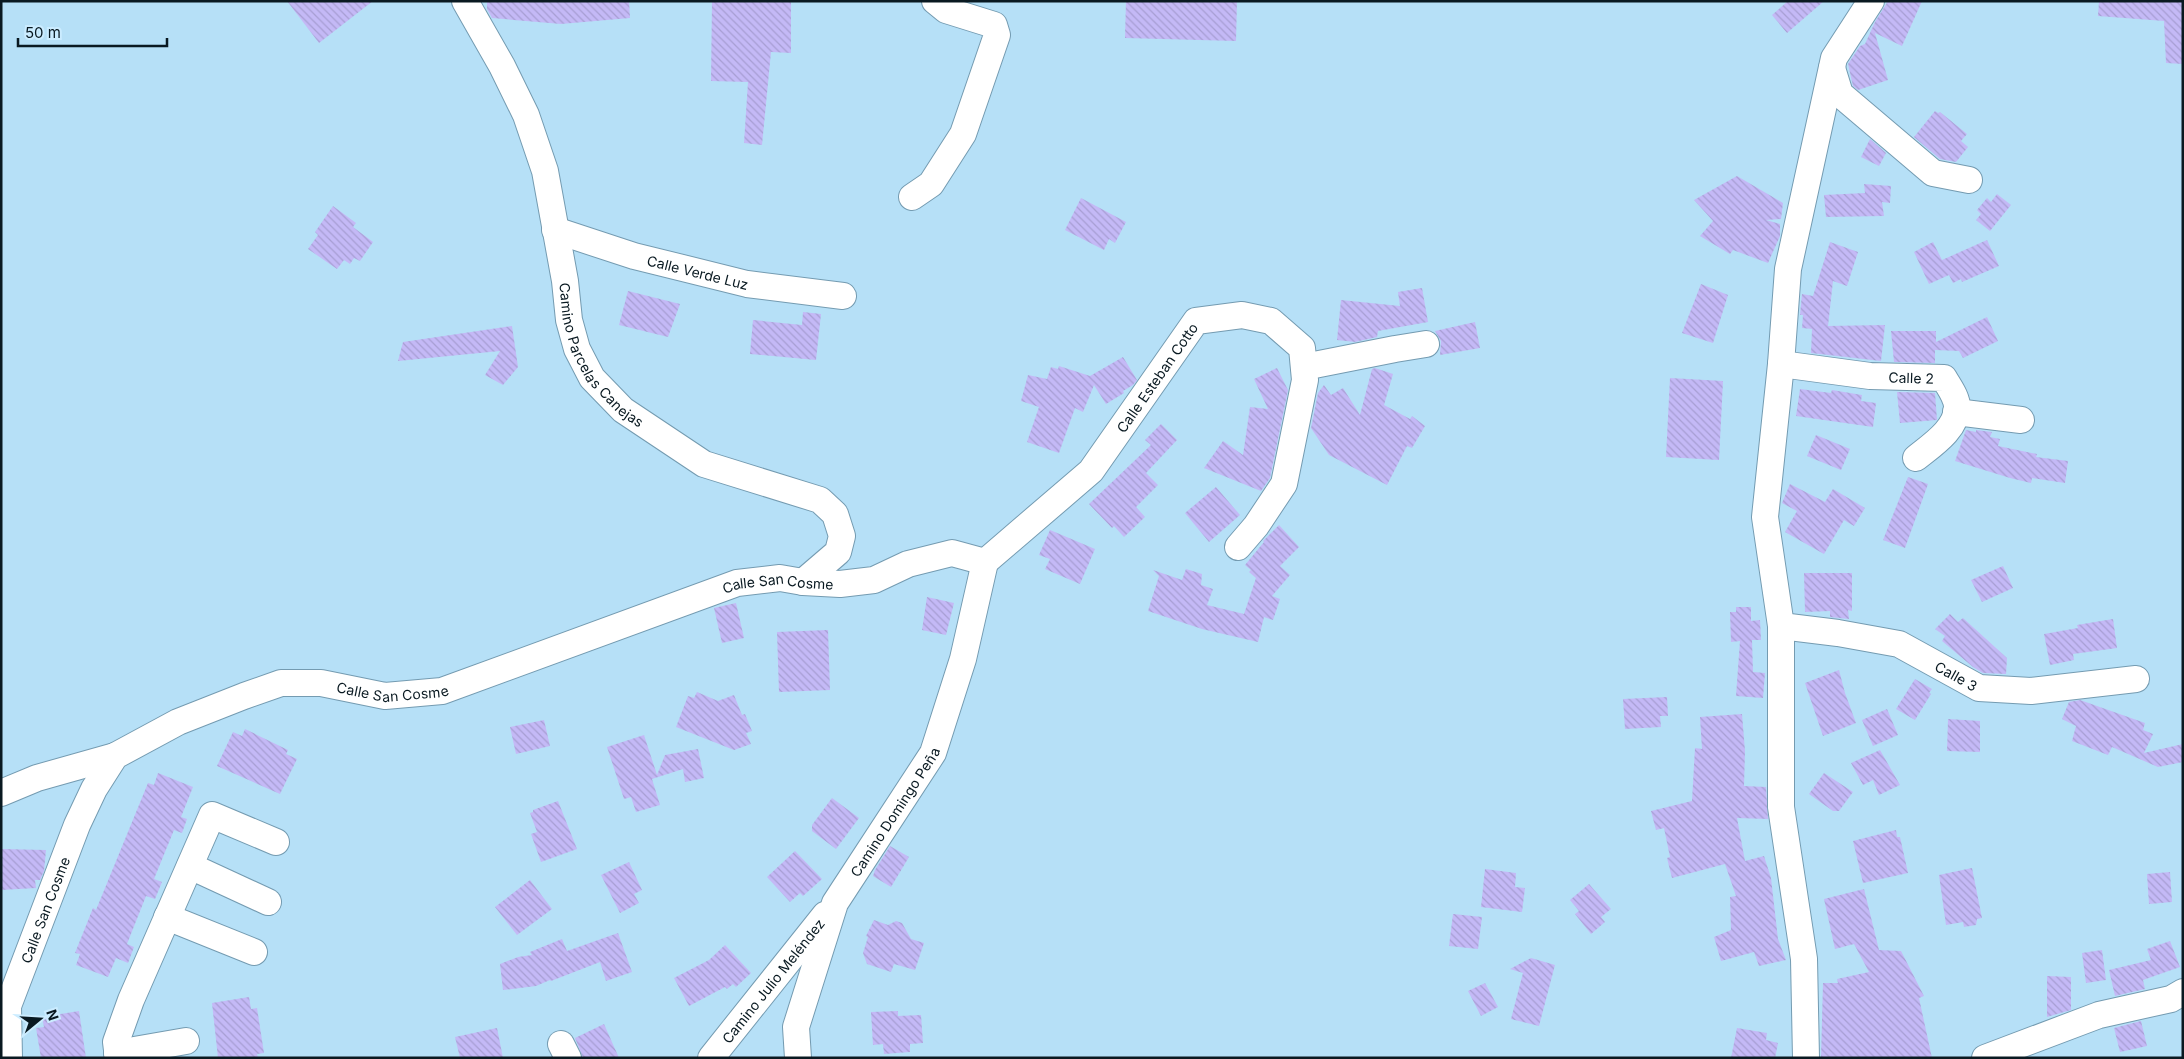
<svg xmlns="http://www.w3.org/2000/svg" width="2184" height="1059" font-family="Inter,sans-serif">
<defs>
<pattern id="building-back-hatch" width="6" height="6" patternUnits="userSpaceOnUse" patternTransform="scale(1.25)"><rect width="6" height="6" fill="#c4b9f6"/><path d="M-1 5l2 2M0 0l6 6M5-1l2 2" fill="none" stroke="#a79ed3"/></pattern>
</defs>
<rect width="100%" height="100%" fill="#b6e0f7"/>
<g fill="url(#building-back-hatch)">
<path d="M287,1H373L319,43Z"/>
<path d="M487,1H629L630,18L561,24L492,18L487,9Z"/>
<path d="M712,1H791V53L771,52L762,145L744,143L748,82L711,81Z"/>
<path d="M1126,1H1237L1236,41L1125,38Z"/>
<path d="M1788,1H1824L1787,33L1772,15Z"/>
<path d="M1888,1H1922L1902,46L1875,33L1888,80L1858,90L1853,86L1848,64L1860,46L1865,44L1875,22Z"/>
<path d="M2099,1H2183V64L2166,63L2164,21L2098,16Z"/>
<path d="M1935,111L1938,113L1940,112L1967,134L1961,141L1968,147L1956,162L1940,159L1914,137Z"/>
<path d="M1870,139L1886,153L1879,166L1861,157Z"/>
<path d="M1737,176L1783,203L1781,219L1766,220L1780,224V236L1768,263L1733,250L1730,254L1700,236L1713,221L1694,200Z"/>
<path d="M1864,184L1891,186L1890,203L1882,202L1884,216L1826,217L1824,195L1865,193Z"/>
<path d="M1997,194L2011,205L1990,231L1976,220L1981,214L1977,210L1987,198L1991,202Z"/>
<path d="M1081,198L1126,222L1115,243L1109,239L1104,250L1065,230Z"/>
<path d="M333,206L356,223L353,227L373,242L360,261L354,258L350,264L344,260L337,269L308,249L318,235L315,232Z"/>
<path d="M1987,240L1999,266L1962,282L1961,279L1953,283L1949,275L1929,284L1914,252L1933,242L1942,260Z"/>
<path d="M1830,242L1858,252L1847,286L1833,281L1828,326L1885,325L1881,361L1811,353L1812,329L1802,328L1803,315H1800L1802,294L1813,296Z"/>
<path d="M1701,284L1728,295L1713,343L1682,333Z"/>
<path d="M1422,288L1428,322L1378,331L1377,337L1355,342L1337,340L1341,300L1400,306L1398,292Z"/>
<path d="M628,291L680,304L668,337L619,325Z"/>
<path d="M803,312L821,314L816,360L750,354L753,320L802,325Z"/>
<path d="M1987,317L1998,341L1963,358L1959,351L1935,350V363L1894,362L1891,331H1936V342Z"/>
<path d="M1475,322L1480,348L1440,355L1441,341L1435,331Z"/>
<path d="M512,326L518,367L503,385L485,375L500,351L398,361L403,342Z"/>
<path d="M1123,357L1137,380L1133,385L1123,391L1124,393L1106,404L1094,385L1083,412L1075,408L1059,453L1027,442L1039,407L1021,401L1028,375L1047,379L1051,367L1058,369L1059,366L1090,376Z"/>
<path d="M1277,368L1288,390L1270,478L1261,491L1204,468L1223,441L1243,455L1250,407L1268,409L1254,379Z"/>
<path d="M1375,368L1393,374L1384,405L1410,419L1412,416L1425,426L1412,448L1407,446L1387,485L1329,455L1311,428L1318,393L1324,385L1331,395L1343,388L1360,415L1372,369Z"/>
<path d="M1670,378L1723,381L1719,460L1666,457Z"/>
<path d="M1800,389L1831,393L1832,390L1862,395L1861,401L1876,403L1873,427L1796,416Z"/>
<path d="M1897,392L1935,393L1937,420L1900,423Z"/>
<path d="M1161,424L1177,440L1146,473L1158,485L1136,507L1145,517L1124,537L1114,526L1112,528L1089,504L1151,445L1145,440Z"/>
<path d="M1966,430L1976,432V430L1992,432L1990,437L2000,439L1998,446L2037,454L2036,457L2068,461L2065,483L2032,478L2031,483L2010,478L1955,461Z"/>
<path d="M1816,435L1850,449L1841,470L1807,456Z"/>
<path d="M1908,477L1928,484L1905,548L1883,540Z"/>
<path d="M1790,484L1825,502L1833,489L1865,508L1854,526L1844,520L1824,554L1785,532L1797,511L1782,503Z"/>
<path d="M1216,487L1240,515L1209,542L1185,513Z"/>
<path d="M1279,525L1299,547L1280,566L1290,575L1272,596L1280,599L1273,620L1264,617L1258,642L1202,629L1148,611L1159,576L1153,570L1182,580L1186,569L1202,574L1201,585L1213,589L1207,605L1244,614L1256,578L1249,572L1251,570L1245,565L1264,542L1263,541Z"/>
<path d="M1050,530L1095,549L1080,584L1045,569L1050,559L1039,555Z"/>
<path d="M2003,566L2013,588L1982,602L1971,580Z"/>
<path d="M1804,573H1852V611L1848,610L1849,619L1830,617V611L1805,612Z"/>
<path d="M927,597L954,603L946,635L922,630Z"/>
<path d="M736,603L744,638L722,643L714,608Z"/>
<path d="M1736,607H1751V621L1760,620L1761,640H1752L1753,672L1765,673L1763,698L1736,696L1740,641L1731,642L1730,612H1736Z"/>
<path d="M1950,614L1958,622L1963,618L2007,658L2006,674L1983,673L1973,667L1942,641L1945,636L1935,629Z"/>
<path d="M2113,619L2117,648L2073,654L2074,660L2050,665L2044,634L2078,628L2077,625Z"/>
<path d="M828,630L830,690L779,692L777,632Z"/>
<path d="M1839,670L1845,693L1856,723L1823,736L1805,683Z"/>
<path d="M1915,679L1932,689L1929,693L1931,694L1915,720L1896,709Z"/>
<path d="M697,692L718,701L734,695L742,715L745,714L752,731L746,733L751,744L734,750L676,727L688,696L694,698Z"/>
<path d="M1667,697L1668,716H1660L1661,727L1625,729L1623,699Z"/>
<path d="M2080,700L2145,723L2143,730L2153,734L2144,753L2183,744V762L2158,767L2112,747L2108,755L2072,741L2076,726L2062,719L2069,702Z"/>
<path d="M1887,709L1898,735L1873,746L1862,720Z"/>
<path d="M1742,714L1745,751L1744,786L1766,787L1768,819L1737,818L1745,861L1764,856L1771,878L1778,939L1786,960L1759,966L1754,952L1721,961L1714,937L1731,930L1730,897L1736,896L1725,864L1672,878L1667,858L1670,857L1664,828L1656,830L1651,811L1692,801L1695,748L1702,749L1700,717Z"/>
<path d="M1948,719L1980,721V752L1947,751Z"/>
<path d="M544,720L550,746L516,754L510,727Z"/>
<path d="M245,729L288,750L286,754L297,759L280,794L217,766L233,732L242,736Z"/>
<path d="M644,735L657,775L665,755L698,749L704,778L685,782L683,769L652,779L660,805L636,812L631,797L624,799L607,747Z"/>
<path d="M1880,750L1900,785L1879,795L1873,780L1863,785L1851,763Z"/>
<path d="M158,773L193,787L181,817L187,819L182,833L174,830L154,879L162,882L155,899L146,896L127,944L134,947L128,963L116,958L108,977L76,965L80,954L75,953L93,908L96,910L148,783L154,785Z"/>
<path d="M1824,773L1853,792L1839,811H1833L1809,794Z"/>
<path d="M832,798L859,818L836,849L812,831V825Z"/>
<path d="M558,801L577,849L541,862L531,834L537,832L530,813L533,812V810Z"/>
<path d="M1896,830L1897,837H1900L1908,873L1863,883L1853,841Z"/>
<path d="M890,846L909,857L891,887L873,876L875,870Z"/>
<path d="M1,849L46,850L44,871L40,880H35L36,888L1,890Z"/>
<path d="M795,851L822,879L803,896L800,893L790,902L767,877Z"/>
<path d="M629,862L642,890L634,894L639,903L620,913L601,875Z"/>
<path d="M1972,868L1982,918L1977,919L1976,925L1964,927L1963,922L1946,925L1939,875Z"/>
<path d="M1485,869L1516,873L1515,887L1525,888L1522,912L1481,907Z"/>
<path d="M2170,872L2172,902L2149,904L2147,874Z"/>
<path d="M530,880L552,909L517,935L495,907Z"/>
<path d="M1589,884L1611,909L1601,917L1605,922L1591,934L1575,914L1579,911L1570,900Z"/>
<path d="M1864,889L1879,950L1901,951L1924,996L1919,998L1932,1058H1821L1823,983H1838L1837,979L1869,972L1854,944L1835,949L1824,899Z"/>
<path d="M1453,914L1482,917L1478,949L1449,946Z"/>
<path d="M874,920L888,925L896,921L902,923L911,939L924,943L915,970L894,964L891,972L867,964L863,953L868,937L866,936Z"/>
<path d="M618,933L632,972L606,981L600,962L551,981L550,980L536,986L503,990L500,964L518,957L532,955L530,952L562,939L567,951Z"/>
<path d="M2170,941L2180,967L2143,980L2145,989L2115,996L2109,970L2151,960L2147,949Z"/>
<path d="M725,945L751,973L736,987L733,984L727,989L725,987L689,1006L674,978L709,960Z"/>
<path d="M2102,950L2106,980L2086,983L2082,953Z"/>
<path d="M1531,958L1555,965L1539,1026L1511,1019L1523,973L1510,969Z"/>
<path d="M2047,976L2071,977V1010L2047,1017Z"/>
<path d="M1485,983L1498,1007L1481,1016L1468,991Z"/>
<path d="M249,997L251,1009L257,1008L264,1053L257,1054L258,1058H218L212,1003Z"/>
<path d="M79,1011L86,1058H41L36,1028L44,1027L42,1017Z"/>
<path d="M898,1011V1016L921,1015L923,1043L910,1044V1052L884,1054L883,1044L873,1045L871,1012Z"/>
<path d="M2141,1021L2147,1046L2120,1052L2114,1028Z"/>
<path d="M604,1024L619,1058H583L575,1038Z"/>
<path d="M497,1028L503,1058H460L455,1037Z"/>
<path d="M1737,1028L1767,1033L1766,1040L1778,1043L1775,1058H1731Z"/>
</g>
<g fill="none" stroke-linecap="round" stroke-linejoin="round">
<g stroke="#749bb1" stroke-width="28">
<g id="minor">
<path id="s1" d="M465,1L502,66L526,115L545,171L565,281L569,320L577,349L592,378L623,410L704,464L820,500L835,514L842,536L838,552L803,582"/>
<path d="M1832,68L1840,94L1933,173L1969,180"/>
<path d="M912,197L931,184L963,134L997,35L994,25L946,10L935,1"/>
<path id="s2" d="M555,230L634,256L747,284L843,296"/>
<path id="s3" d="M1781,364L1870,376L1944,378C1949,387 1957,397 1957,407C1957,429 1932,445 1916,458"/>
<path d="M1304,367L1395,349L1426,344"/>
<path d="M1956,412L2021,420"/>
<path id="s4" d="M985,562L1091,471L1196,321L1242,315L1271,321L1302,348L1305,380L1284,484L1256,526L1238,547"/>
<path id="s5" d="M1781,626L1838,633L1899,644L1979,688L2031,691L2136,679"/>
<path d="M1,793L37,778L115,756"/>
<path d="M190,866L268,902"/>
<path d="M167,917L254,952"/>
<path d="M561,1044L568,1058"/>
<path d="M117,1053L186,1041"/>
<path id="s6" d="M9,1058L8,1006L77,825L94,789L115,756L178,722L244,696L281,683H321L385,696L442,691L737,583L780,578L803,582L840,584L874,580L908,564L952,553L985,562"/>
<path d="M118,1058L116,1042L131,1000L212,815L276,842"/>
<path id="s7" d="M711,1058L825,915"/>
<path id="s8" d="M798,1058L796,1027L835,903L933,753L963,659L985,562"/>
<path d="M1806,1058L1804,959L1781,807V626L1765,517L1781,364L1788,269L1834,58L1871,1"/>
<path d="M1985,1058L2099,1015L2171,999L2183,992"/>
</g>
</g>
<use href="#minor" stroke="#fff" stroke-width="26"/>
</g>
<g text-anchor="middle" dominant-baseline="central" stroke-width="4" stroke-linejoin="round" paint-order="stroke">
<g font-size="14" fill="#091921" stroke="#cbecff">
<text stroke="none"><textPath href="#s2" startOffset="149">Calle Verde Luz</textPath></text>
<text stroke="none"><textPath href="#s1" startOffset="386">Camino Parcelas Canejas</textPath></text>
<text stroke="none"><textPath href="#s3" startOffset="131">Calle 2</textPath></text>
<text stroke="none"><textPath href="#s4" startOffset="254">Calle Esteban Cotto</textPath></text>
<text stroke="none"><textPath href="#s6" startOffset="1024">Calle San Cosme</textPath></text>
<text stroke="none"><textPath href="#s5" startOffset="185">Calle 3</textPath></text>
<text stroke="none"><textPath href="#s6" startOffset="619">Calle San Cosme</textPath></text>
<text stroke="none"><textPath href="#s8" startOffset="270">Camino Domingo Peña</textPath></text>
<text stroke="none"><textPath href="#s6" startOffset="155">Calle San Cosme</textPath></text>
<text stroke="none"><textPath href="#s7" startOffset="99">Camino Julio Meléndez</textPath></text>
</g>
</g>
<rect width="2184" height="1059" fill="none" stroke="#091921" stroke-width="5"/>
<g transform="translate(40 1019) rotate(72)" stroke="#cbecff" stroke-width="4" paint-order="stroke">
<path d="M0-4L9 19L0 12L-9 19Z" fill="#091921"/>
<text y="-8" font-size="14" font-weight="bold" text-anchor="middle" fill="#091921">N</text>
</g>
<path d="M18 38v8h149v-8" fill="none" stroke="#091921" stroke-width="2.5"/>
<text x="25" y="38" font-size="15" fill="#091921" stroke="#cbecff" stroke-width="4" paint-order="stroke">50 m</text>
</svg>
